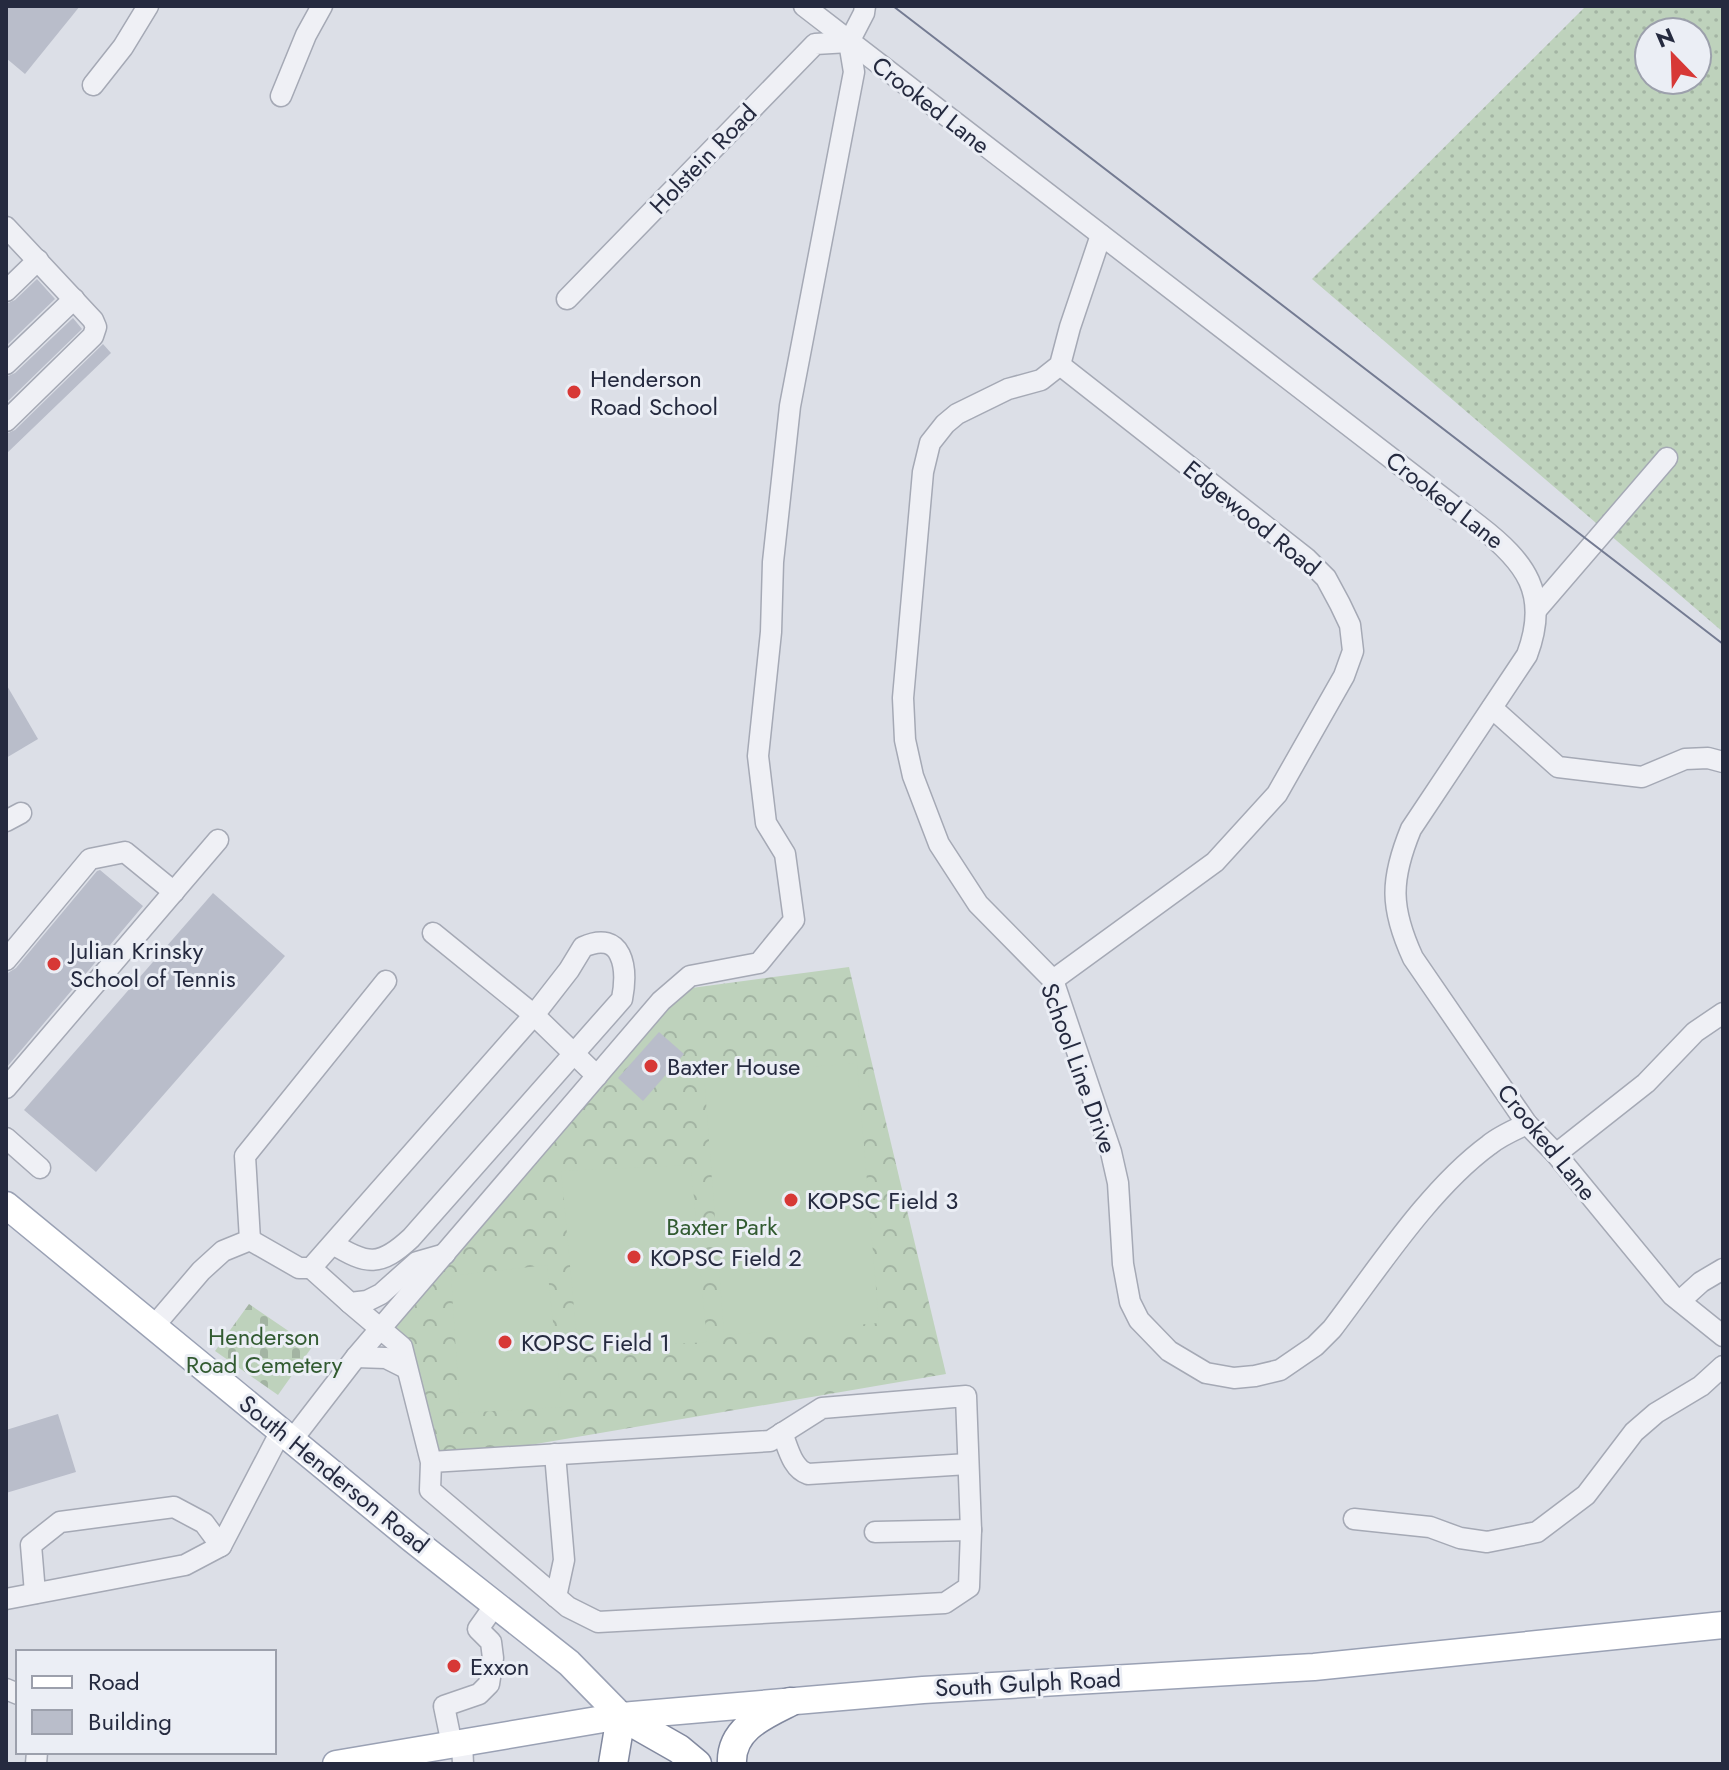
<svg xmlns="http://www.w3.org/2000/svg" width="1729" height="1770" font-family="Jost,sans-serif">
<defs>
<pattern id="grass-dots" width="8" height="8" patternUnits="userSpaceOnUse" patternTransform="scale(2)"><rect width="8" height="8" fill="#bed2bc"/><path d="M2 2h.1M6 6h.1" fill="none" stroke="#a3b4a3" stroke-width="1.8" stroke-linecap="round"/></pattern>
<pattern id="forest-crowns" width="20" height="18" patternUnits="userSpaceOnUse" patternTransform="scale(2)"><rect width="20" height="18" fill="#bed2bc"/><path d="M2 6a3 3 0 1 1 6 0M12 15a3 3 0 1 1 6 0" fill="none" stroke="#a3b4a3"/></pattern>
<pattern id="cemetery-stones" width="16" height="16" patternUnits="userSpaceOnUse" patternTransform="scale(2)"><rect width="16" height="16" fill="#bed2bc"/><path d="M2 7V4a2 2 0 0 1 4 0v3zM10 15v-3a2 2 0 0 1 4 0v3z" fill="#a3b4a3"/></pattern>
</defs>
<rect width="100%" height="100%" fill="#dcdfe7"/>
<path fill="url(#grass-dots)" fill-rule="evenodd" d="M1586,6H1723V632L1312,279ZM1649,32H1697V80H1649Z"/>
<path fill="url(#forest-crowns)" d="M849,967L946,1374L437,1461L387,1328L684,989Z"/>
<path fill="url(#cemetery-stones)" d="M249,1304L312,1347L278,1395L215,1351Z"/>
<g fill="#bed2bc">
<path d="M857,1063L879,1323L724,1335L704,1076Z"/>
<path d="M691,1165L707,1342L578,1350L561,1171Z"/>
<path d="M547,1265L562,1407L460,1413L451,1276Z"/>
</g>
<g fill="#b9bdca">
<path d="M6,6H80L25,74L6,58Z"/>
<path d="M37,279L55,299L6,346V304L15,300Z"/>
<path d="M73,318L82,329L6,403V377L15,373Z"/>
<path d="M103,344L111,353L6,454V434L15,430Z"/>
<path d="M6,684L38,739L6,758Z"/>
<path d="M100,870L143,906L6,1068V974L16,968L97,871Z"/>
<path d="M213,893L285,956L96,1172L24,1110Z"/>
<path d="M659,1032L684,1054L643,1101L618,1078Z"/>
<path d="M58,1414L76,1472L6,1493V1430Z"/>
</g>
<g fill="none" stroke-linecap="round" stroke-linejoin="round">
<g stroke="#a5a9b5" stroke-width="23">
<g id="minor">
<path d="M804,6L1478,525C1526,562 1550,594 1527,655L1411,829C1390,880 1390,908 1413,958L1527,1124L1556,1154L1672,1295L1723,1336"/>
<path d="M849,42L864,13L865,6"/>
<path d="M93,85L123,47L148,6"/>
<path d="M281,96L306,35L322,6"/>
<path d="M6,227L93,320L96,327L93,336L6,421"/>
<path d="M1101,235L1070,327L1060,365L1041,380L1008,389L957,414L945,424L930,443L923,472L903,698L905,740L913,776L939,844L978,904L1053,980L1111,1152L1118,1183L1123,1264L1130,1302L1139,1320L1169,1351L1206,1373L1234,1378L1255,1376L1280,1370L1315,1346L1332,1329C1377,1270 1429,1189 1489,1145C1500,1136 1514,1130 1527,1124"/>
<path d="M6,291L38,260"/>
<path d="M567,299L815,44L849,42"/>
<path d="M6,364L74,299"/>
<path d="M1538,608L1667,458"/>
<path d="M1492,708L1558,767L1642,777L1685,759L1708,758L1723,762"/>
<path d="M6,821L21,813"/>
<path d="M433,933L534,1015L597,1076"/>
<path d="M6,960L90,859L125,852L174,892"/>
<path d="M1053,980L1215,862L1277,794L1344,676L1353,651L1350,625L1340,604L1326,578L1306,558L1060,365"/>
<path d="M6,1088L218,840"/>
<path d="M6,1138L40,1168"/>
<path d="M1556,1154L1646,1083L1695,1032L1723,1013"/>
<path d="M250,1240L299,1268H311L534,1015L569,970L583,947C623,929 628,968 622,999L411,1238C380,1267 367,1265 333,1244"/>
<path d="M311,1268L350,1303L367,1301L381,1294L417,1262L445,1254"/>
<path d="M1680,1301L1701,1282L1723,1269"/>
<path d="M350,1303L402,1347L431,1462L770,1441L822,1408L966,1396L971,1530L969,1587L945,1603L598,1622L568,1607L430,1490L431,1462"/>
<path d="M154,1326L201,1271L223,1251L250,1240L245,1156L386,981"/>
<path d="M356,1357L386,1358L406,1368"/>
<path d="M782,1433C788,1447 792,1469 808,1474L968,1464"/>
<path d="M292,1440L356,1357L661,1001L690,976L759,963L794,920L785,854L766,823L758,756L771,632L773,562L790,406L854,72L849,42"/>
<path d="M555,1454L564,1560L556,1597"/>
<path d="M1354,1519L1430,1527L1460,1538L1487,1542L1537,1532L1586,1495L1634,1432L1656,1413L1701,1386L1723,1366"/>
<path d="M875,1532L971,1530"/>
<path d="M35,1593L31,1545L60,1522L174,1507L204,1523L221,1546"/>
<path d="M6,1599L185,1565L221,1546L281,1431"/>
<path d="M6,1689L18,1694"/>
<path d="M462,1743L463,1764"/>
<path d="M452,1745L444,1706L479,1694L489,1684L493,1658L491,1642L478,1629L495,1605"/>
<path d="M36,1764L37,1752"/>
</g>
</g>
<g stroke="#9aa1b4" stroke-width="29">
<g id="major">
<path d="M6,1205L412,1539L569,1663L621,1716"/>
<path d="M336,1764L621,1716L923,1690L1314,1667L1723,1625"/>
</g>
</g>
<g stroke="#82899f" stroke-width="31">
<g id="highway">
<path d="M613,1764L621,1716L679,1749L697,1764"/>
<path d="M732,1764C730,1729 764,1715 790,1702"/>
</g>
</g>
<use href="#minor" stroke="#eff0f5" stroke-width="20"/>
<use href="#major" stroke="#fff" stroke-width="26"/>
<use href="#highway" stroke="#fff" stroke-width="28"/>
<path stroke="#747b92" stroke-width="2" d="M893,6L1723,644"/>
</g>
<g fill="#d73836" stroke="#ebeef5" stroke-width="3">
<circle cx="574" cy="392" r="8"/>
<circle cx="54" cy="964" r="8"/>
<circle cx="651" cy="1066" r="8"/>
<circle cx="791" cy="1200" r="8"/>
<circle cx="634" cy="1257" r="8"/>
<circle cx="505" cy="1342" r="8"/>
<circle cx="454" cy="1666" r="8"/>
</g>
<g text-anchor="middle" dominant-baseline="central" stroke-width="6" stroke-linejoin="round" paint-order="stroke">
<g font-size="24" fill="#252a3f" stroke="#ebeef5">
<text transform="translate(931 105) rotate(38)">Crooked Lane</text>
<text transform="translate(703 159) rotate(-46)">Holstein Road</text>
<text transform="translate(1445 500) rotate(38)">Crooked Lane</text>
<text transform="translate(1252 518) rotate(39)">Edgewood Road</text>
<text transform="translate(1079 1068) rotate(70)">School Line Drive</text>
<text transform="translate(1547 1142) rotate(51)">Crooked Lane</text>
<text transform="translate(334 1474) rotate(39)">South Henderson Road</text>
<text transform="translate(1028 1683) rotate(-3)">South Gulph Road</text>
</g>
<g font-size="24" fill="#252a3f" stroke="#ebeef5" text-anchor="start">
<text x="590" y="378">Henderson<tspan x="590" dy="28">Road School</tspan></text>
<text x="70" y="950">Julian Krinsky<tspan x="70" dy="28">School of Tennis</tspan></text>
<text x="667" y="1066">Baxter House</text>
<text x="807" y="1200">KOPSC Field 3</text>
<text x="650" y="1257">KOPSC Field 2</text>
<text x="521" y="1342">KOPSC Field 1</text>
<text x="470" y="1666">Exxon</text>
</g>
<g font-size="24" fill="#325b31" stroke="#ebeef5">
<text x="722" y="1226">Baxter Park</text>
<text x="264" y="1336">Henderson<tspan x="264" dy="28">Road Cemetery</tspan></text>
</g>
</g>
<rect width="1729" height="1770" fill="none" stroke="#252a3f" stroke-width="16"/>
<rect x="16" y="1650" width="260" height="104" fill="#ebeef5" stroke="#9ca0ac" stroke-width="2"/>
<rect x="32" y="1676" width="40" height="12" fill="#ffffff" stroke="#9ca0ac" stroke-width="2"/>
<text x="88" y="1690" font-size="24" fill="#252a3f">Road</text>
<rect x="32" y="1710" width="40" height="24" fill="#b9bdca" stroke="#9ca0ac" stroke-width="2"/>
<text x="88" y="1730" font-size="24" fill="#252a3f">Building</text>
<g transform="translate(1673 56) rotate(337)"><circle r="38" fill="#ebeef5" stroke="#9ca0ac" stroke-width="2"/>
<path d="M0-6L14 30L0 20L-14 30Z" fill="#d73836"/>
<text y="-12" font-size="22" font-weight="bold" text-anchor="middle" fill="#252a3f">N</text>
</g>
</svg>
